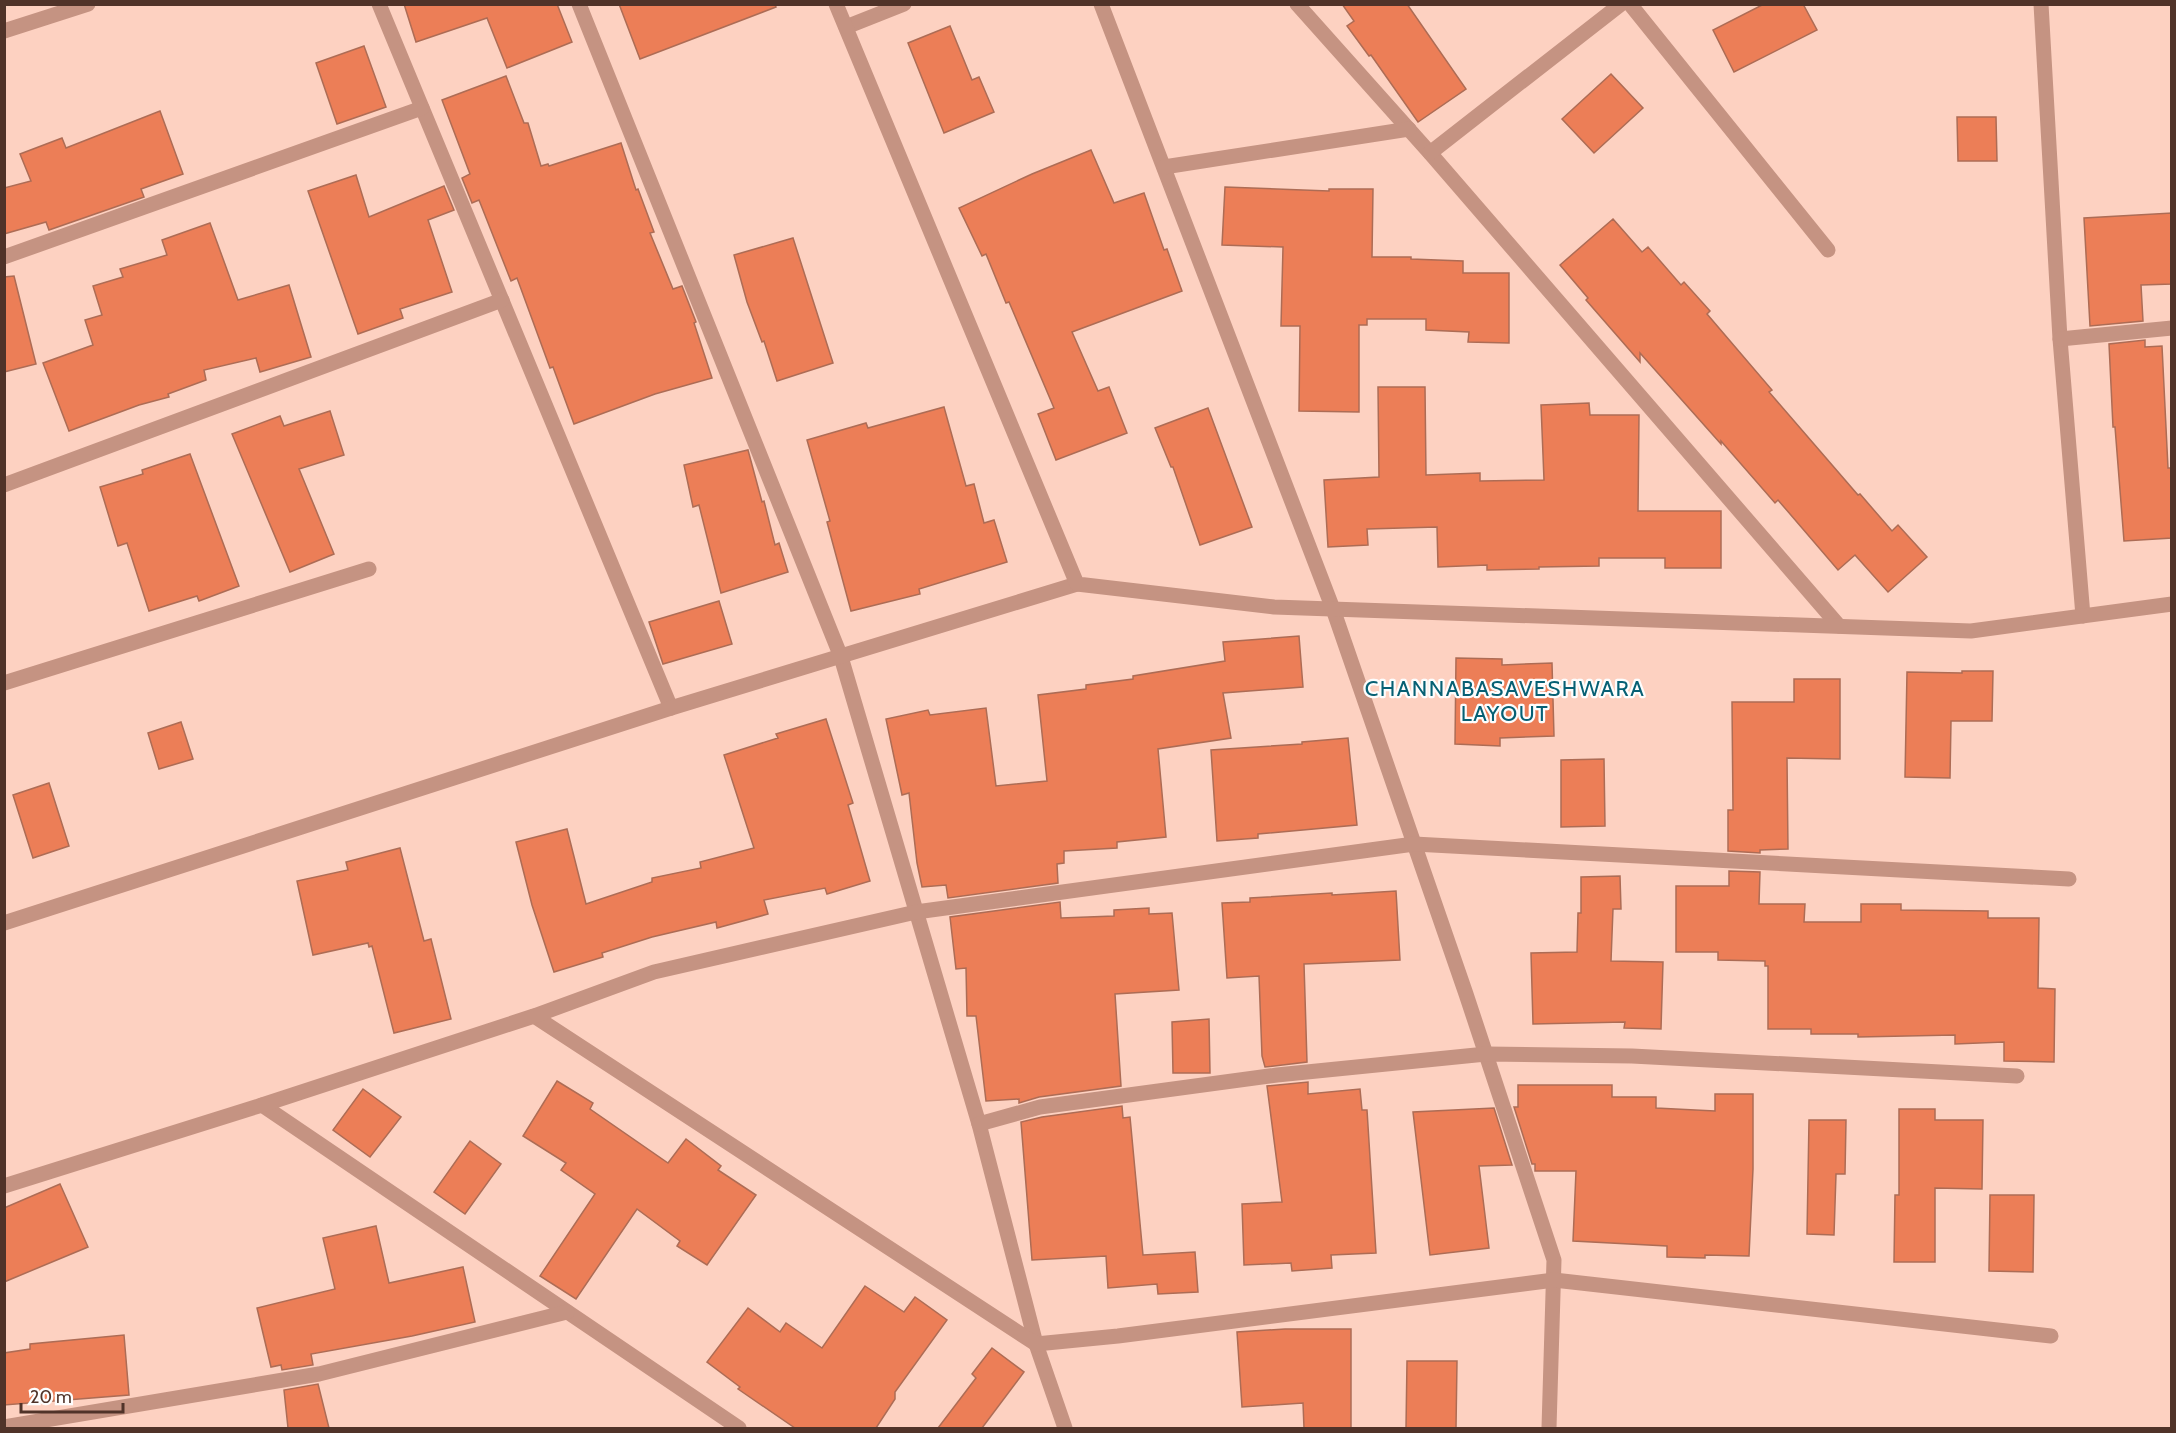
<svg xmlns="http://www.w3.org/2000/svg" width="2176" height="1433" font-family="Cabin,sans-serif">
<rect width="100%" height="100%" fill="#fdd1c1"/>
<g fill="#ec7e57" stroke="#ad6c55" stroke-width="1.5">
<path d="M404,4H557L572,42L507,68L487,18L416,42Z"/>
<path d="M619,4H775L776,7L640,59Z"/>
<path d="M1342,4H1407L1466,89L1418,122L1371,55L1369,56L1347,26L1354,21Z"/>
<path d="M1764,4H1803L1817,30L1734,72L1713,30Z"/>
<path d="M950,26L972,80L979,77L994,112L944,133L908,43Z"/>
<path d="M364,46L386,107L337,124L316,63Z"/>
<path d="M1611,74L1643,108L1594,153L1562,119Z"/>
<path d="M506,76L524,123H528L541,166L548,164L549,166L621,143L636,190L638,189L654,232L650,233L673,289L682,286L696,322L694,323L712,378L655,394L574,424L553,367L550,368L517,278L511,281L479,200L472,203L462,178L470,174L442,100Z"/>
<path d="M160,111L183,174L141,189L144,197L49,230L46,222L4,234V188L31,181L20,154L62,138L66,148Z"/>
<path d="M1957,117H1996L1997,161H1958Z"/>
<path d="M1091,150L1114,203L1144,193L1164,250L1167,249L1182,291L1072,332L1098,391L1109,387L1127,433L1056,460L1038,414L1054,408L1009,302L1006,303L986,254L982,256L959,208L1032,174Z"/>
<path d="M356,175L369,217L444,186L454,210L428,220L452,292L400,309L403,318L358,334L308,191Z"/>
<path d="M1225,187L1329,191V189H1373L1372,257H1411V259L1463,261V273H1509V343L1468,342L1469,332L1426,330V319H1367V325H1359V412L1299,411L1300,326H1281L1283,247L1222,245Z"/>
<path d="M2172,213V284L2141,285L2143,321L2090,326L2084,218Z"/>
<path d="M1613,219L1642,252L1648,247L1681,285L1684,282L1710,311L1707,314L1772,390L1769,392L1858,495L1860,494L1892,531L1898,525L1927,557L1888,592L1855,555L1838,570L1778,500L1775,503L1721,441V444L1640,353V362L1586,300L1588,298L1560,265Z"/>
<path d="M210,223L238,300L289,285L311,357L260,372L256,358L204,370L206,380L168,394L169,397L139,405L69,431L43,363L93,345L85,320L102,315L93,286L123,277L120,269L167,255L162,240Z"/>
<path d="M793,238L833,363L777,381L764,341L762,342L747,302L734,255Z"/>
<path d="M14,276L36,364L4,372V277Z"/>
<path d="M2145,340V347L2162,346L2168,468H2172V538L2124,541L2115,427H2113L2109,344Z"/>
<path d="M1378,387H1425L1426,475L1480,473V481L1544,480L1541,405L1589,403L1590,415H1639L1638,511H1721V568H1665V558H1599V566L1539,567V569L1487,570V565L1438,567L1437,527L1367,529L1368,545L1328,547L1324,480L1379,477Z"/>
<path d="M944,407L966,486L974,484L984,523L994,520L1007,562L919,589L920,594L851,611L827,522L830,521L807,440L866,423L868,428Z"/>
<path d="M1208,408L1252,527L1200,545L1173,467H1171L1155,428Z"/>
<path d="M330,411L344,455L299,469L334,554L290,572L232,434L280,416L284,426Z"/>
<path d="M748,450L762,502L764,501L775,545L779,543L788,572L721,593L699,505L693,507L684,465Z"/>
<path d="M190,454L239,586L199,601L197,596L149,611L127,543L118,546L100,487L143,474L142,470Z"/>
<path d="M719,601L732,644L663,664L649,622Z"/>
<path d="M1299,636L1303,687L1223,693L1231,738L1158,749L1166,837L1117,842V848L1064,851V863L1057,864L1058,883L948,898L946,885L922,887L917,863L909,793L902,795L886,719L928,710L930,715L986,708L996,786L1047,781L1038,695L1086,689V685L1133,679V676L1225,661L1223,642Z"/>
<path d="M1456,658L1502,659V665L1552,663L1554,736L1500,738V746L1455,744Z"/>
<path d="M1962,671H1993L1992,721H1951L1950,778L1905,777L1907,672L1962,673Z"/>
<path d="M1794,679H1840V759L1787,758L1788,849L1760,850V853L1728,851V810H1733L1732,702H1794Z"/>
<path d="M826,719L853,803L848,805L870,881L827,894L825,888L764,900L768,914L717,928L716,922L652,937L602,953L603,957L554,972L532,905L516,842L567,829L586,904L652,882V878L701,868L700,862L754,848L724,755L778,738L776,734Z"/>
<path d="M181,722L193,759L159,769L148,733Z"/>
<path d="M1348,738L1357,825L1258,834V838L1217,841L1211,750L1302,744V742Z"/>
<path d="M1604,759L1605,826L1561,827V760Z"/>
<path d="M49,783L69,846L33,858L13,795Z"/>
<path d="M400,848L424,941L431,939L451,1019L394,1033L372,946L369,947L368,943L313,955L297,881L348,870L346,862Z"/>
<path d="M1729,871L1760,872L1759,904H1805L1804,922H1861V904H1901V910L1988,911V918H2039L2038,988L2055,989L2054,1062L2004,1061V1042L1955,1044V1035L1858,1037V1034H1811V1029H1768V966H1765V961L1718,960V952H1676V886H1729Z"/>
<path d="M1620,876L1621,909H1613L1611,961L1663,962L1661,1029L1624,1028L1625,1022L1533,1024L1531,953L1577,952L1578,913H1581V877Z"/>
<path d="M1396,891L1400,960L1304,964L1307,1062L1265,1067L1262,1056L1259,976L1227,978L1222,903L1250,902V898L1332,893V895Z"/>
<path d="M1060,902L1061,918L1114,916V910L1149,908V914L1172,913L1179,990L1115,994L1121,1086L1039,1097L1019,1103V1099L986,1101L976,1016H967L966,968L956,969L950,917Z"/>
<path d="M1209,1019L1210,1073H1173L1172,1022Z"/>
<path d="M557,1081L593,1103L590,1109L668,1163L686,1139L721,1166L718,1170L756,1195L707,1265L677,1246L680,1241L637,1209L576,1299L540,1276L595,1194L561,1170L566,1163L523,1136Z"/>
<path d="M1308,1082V1094L1360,1089L1362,1110H1367L1376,1253L1331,1255L1332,1268L1292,1271L1291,1263L1244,1265L1242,1204L1282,1202L1267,1086Z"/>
<path d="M1518,1085H1612V1097H1656V1108L1715,1111V1094H1753V1169L1749,1256L1705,1255V1258L1667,1257V1246L1573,1241L1576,1171H1535V1164H1532L1514,1107H1518Z"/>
<path d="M363,1089L401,1117L370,1157L333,1130Z"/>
<path d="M1122,1106L1123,1118L1130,1117L1143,1255L1195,1252L1198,1292L1158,1294L1157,1284L1108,1288L1106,1256L1032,1260L1021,1122L1042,1117Z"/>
<path d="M1494,1108L1512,1165L1479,1166L1489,1248L1430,1255L1413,1112Z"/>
<path d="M1899,1109H1935V1120H1983L1982,1189L1935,1188V1262H1894L1895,1195H1899Z"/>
<path d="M1809,1120H1846L1845,1174H1836L1834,1235L1807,1234Z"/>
<path d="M470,1141L501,1164L465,1214L434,1192Z"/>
<path d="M60,1184L88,1247L4,1282V1208Z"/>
<path d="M1990,1195H2034L2033,1272L1989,1271Z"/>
<path d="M376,1226L389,1283L463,1267L475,1322L412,1336L311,1354L313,1365L282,1370L281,1365L271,1367L257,1308L335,1289L323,1238Z"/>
<path d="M865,1286L904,1312L915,1297L947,1320L895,1392V1399L876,1428H795L738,1389L740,1387L707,1362L748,1308L780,1332L786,1323L822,1348Z"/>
<path d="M1285,1329H1351V1428H1304L1303,1403L1242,1407L1237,1332Z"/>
<path d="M124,1335L129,1395L4,1405V1353L30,1349V1344Z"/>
<path d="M992,1348L1024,1372L982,1428H938L976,1378L972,1374Z"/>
<path d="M1407,1361H1457L1456,1428H1406Z"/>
<path d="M318,1384L329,1428H288L284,1390Z"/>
</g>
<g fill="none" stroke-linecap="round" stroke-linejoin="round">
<g stroke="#c59382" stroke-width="15">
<path d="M379,4L671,708"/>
<path d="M579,4L841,657L979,1124L1036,1344L1065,1428"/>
<path d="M1101,4L1333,609L1466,994L1554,1260L1549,1428"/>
<path d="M1297,4L1430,153L1839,626"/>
<path d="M1630,4L1828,250"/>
<path d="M2041,4L2060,339L2083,616"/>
<path d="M846,27L904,4"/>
<path d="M4,31L88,4"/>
<path d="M1430,153L1621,4"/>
<path d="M1164,167L1409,129"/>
<path d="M4,257L422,108"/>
<path d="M2060,339L2172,328"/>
<path d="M4,485L502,300"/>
<path d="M4,683L369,569"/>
<path d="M4,923L671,708L1077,584"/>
<path d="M534,1016L1036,1344L1118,1336L1554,1280L2051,1336"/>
<path d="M262,1105L739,1428"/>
<path d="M979,1124L1040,1107L1277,1075L1486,1054L1632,1056L2017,1076"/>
<path d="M4,1186L262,1105L534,1016L654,972L916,912L1414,844L2069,879"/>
<path d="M4,1427L319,1374L567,1312"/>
</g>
<path stroke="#c59382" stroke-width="15" d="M836,4L1077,584L1274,607L1971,631L2172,604"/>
</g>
<g text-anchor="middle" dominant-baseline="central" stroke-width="4.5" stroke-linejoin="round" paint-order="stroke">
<g font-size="22" letter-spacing="1.5" fill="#076074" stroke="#fdfdfd">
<text x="1505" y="688">CHANNABASAVESHWARA<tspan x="1505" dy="25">LAYOUT</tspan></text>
</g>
</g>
<rect width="2176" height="1433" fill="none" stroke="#503329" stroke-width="12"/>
<path d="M21 1403v9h102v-9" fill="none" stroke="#503329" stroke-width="3"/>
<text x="30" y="1403" font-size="18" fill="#503329" stroke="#fdfdfd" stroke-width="4.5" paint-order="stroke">20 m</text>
</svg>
